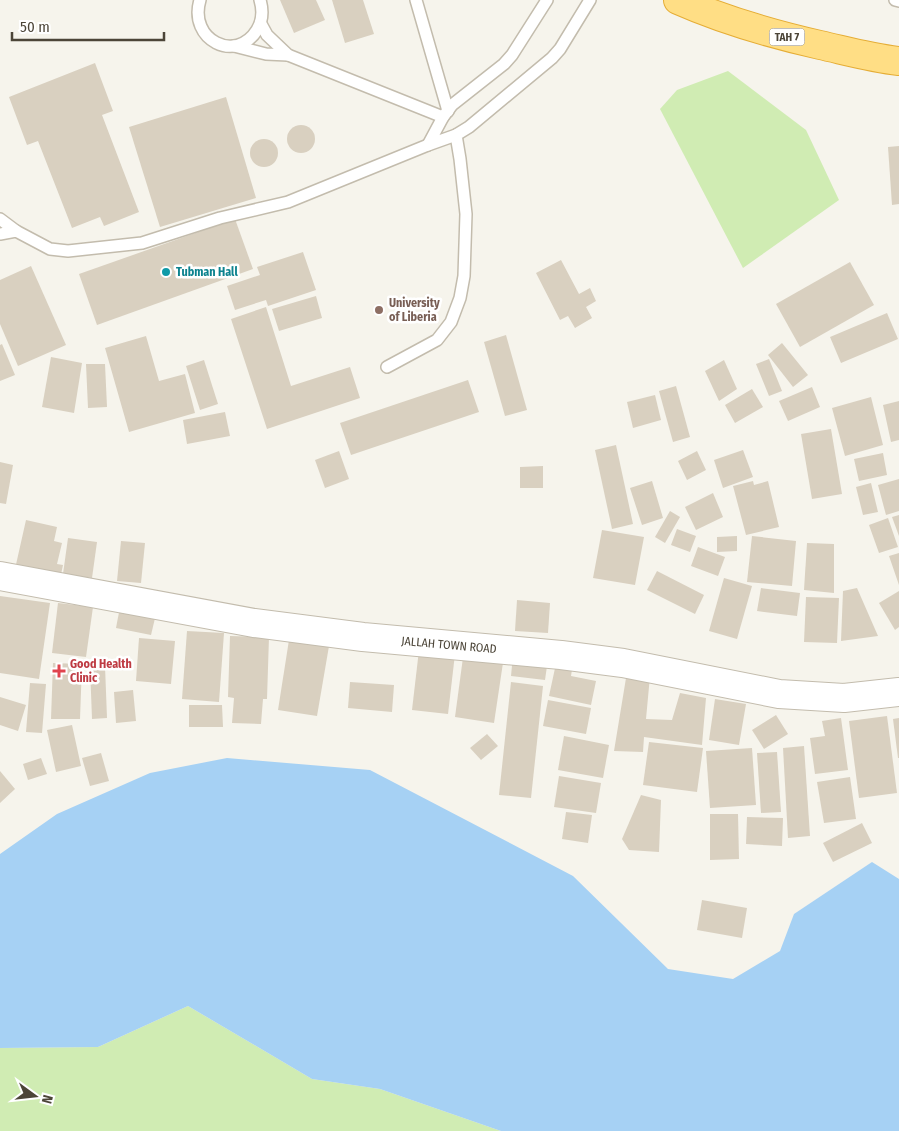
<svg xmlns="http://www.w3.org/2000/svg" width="899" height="1131" font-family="'Fira Sans Condensed',sans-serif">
<rect width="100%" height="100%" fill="#f6f4ec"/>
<g fill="#d0ecb3">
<path d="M728,71L806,130L839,200L743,268L660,109L677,90Z"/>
<path d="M188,1006L312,1079L380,1089L501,1131H0V1048L98,1047Z"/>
</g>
<path fill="#a6d1f4" d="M227,758L370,770L573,876L668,969L733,979L780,951L794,914L872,862L899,879V1131H501L380,1089L312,1079L188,1006L98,1047L0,1048V854L57,814L150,773Z"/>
<g fill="#d9d0c0">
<path d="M280,0H316L325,20L294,33Z"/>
<path d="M332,0H363L374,34L345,43Z"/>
<path d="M95,63L113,111L102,115L139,212L104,226L100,217L72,228L38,141L27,145L9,97Z"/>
<path d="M226,97L256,198L160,227L129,127Z"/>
<circle cx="301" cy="139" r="14"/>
<circle cx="264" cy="153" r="14"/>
<path d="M899,146V204L892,205L888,147Z"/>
<path d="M235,219L253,269L97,325L79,274Z"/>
<path d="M303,252L316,290L268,306L266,300L235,310L227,286L260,275L257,267Z"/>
<path d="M561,260L579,294L590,288L596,301L586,307L592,318L575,328L568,316L560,320L536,273Z"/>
<path d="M850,262L874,305L800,347L776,304Z"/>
<path d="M31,266L66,345L18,366L0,324V280Z"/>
<path d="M316,296L322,318L279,331L272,309Z"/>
<path d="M266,307L291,386L350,367L360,398L267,429L231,319Z"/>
<path d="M887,313L898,339L841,363L830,337Z"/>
<path d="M506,335L527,410L505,416L484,342Z"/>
<path d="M146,336L159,381L185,374L195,413L129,432L105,348Z"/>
<path d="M782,343L808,375L793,387L768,355Z"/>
<path d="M2,344L15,375L0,381V345Z"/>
<path d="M51,357L82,363L74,413L42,407Z"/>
<path d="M769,359L782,391L769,396L756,364Z"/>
<path d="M204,360L218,404L200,410L186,366Z"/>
<path d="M724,360L737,389L719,401L705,371Z"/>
<path d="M86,364H105L107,407L88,408Z"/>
<path d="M468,380L479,412L351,455L340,423Z"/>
<path d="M676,386L690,437L673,442L659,391Z"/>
<path d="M812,387L820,407L788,421L779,401Z"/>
<path d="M752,389L763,407L735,423L725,405Z"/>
<path d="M655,395L661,420L633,428L627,402Z"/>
<path d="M871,397L883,445L845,456L832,408Z"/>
<path d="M899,401V440L891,442L883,405Z"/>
<path d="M225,412L230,436L187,444L183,420Z"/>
<path d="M831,429L842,494L812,499L801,434Z"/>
<path d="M616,445L633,524L612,529L595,450Z"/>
<path d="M743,450L753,477L723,488L714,460Z"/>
<path d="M339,451L349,479L325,488L315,460Z"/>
<path d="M697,451L706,470L687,480L678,461Z"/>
<path d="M883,453L887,475L859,481L854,459Z"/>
<path d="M0,462L13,465L6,504L0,503Z"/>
<path d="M543,466V488H520V467Z"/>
<path d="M899,479V511L886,515L878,485Z"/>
<path d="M652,481L663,518L642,525L630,488Z"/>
<path d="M753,481L754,485L768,481L779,527L746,535L733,486Z"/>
<path d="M871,483L878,512L863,515L856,487Z"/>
<path d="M713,493L723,517L696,530L685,507Z"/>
<path d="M670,511L680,517L665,543L655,537Z"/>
<path d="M899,515V536L892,517Z"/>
<path d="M888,518L898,547L879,553L869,525Z"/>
<path d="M26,520L57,527L54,541L62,543L57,564L63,565L60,579L15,569Z"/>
<path d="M677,529L696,536L690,552L671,545Z"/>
<path d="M602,530L644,537L635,585L593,578Z"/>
<path d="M737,536V551L717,552V537Z"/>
<path d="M752,536L796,541L792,586L747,582Z"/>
<path d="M68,538L97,542L92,578L63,574Z"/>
<path d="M121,541L145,543L141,583L117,581Z"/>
<path d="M807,543L834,544V593L804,590Z"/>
<path d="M698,547L725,557L718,576L691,566Z"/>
<path d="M899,553V585L889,556Z"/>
<path d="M657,571L704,595L695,614L647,590Z"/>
<path d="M724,578L752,586L737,639L709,631Z"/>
<path d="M761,588L800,593L797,616L757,611Z"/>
<path d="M857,588L878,636L841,641L843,591Z"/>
<path d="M899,591V627L895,630L879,603Z"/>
<path d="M0,596L50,603L39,679L0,673Z"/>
<path d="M806,597L839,598L837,643L804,642Z"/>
<path d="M517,600L550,603L548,633L515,631Z"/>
<path d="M58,603L93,607L86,657L52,653Z"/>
<path d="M120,607L156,614L151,635L116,628Z"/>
<path d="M187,631L224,633L219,702L182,699Z"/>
<path d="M230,636L269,637L267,699H263L261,724L232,723L234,698L228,697Z"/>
<path d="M139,638L175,641L171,684L136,681Z"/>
<path d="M289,640L329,646L317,716L278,710Z"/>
<path d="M419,650L455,654L448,714L412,710Z"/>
<path d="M464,650L504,656L494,723L455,717Z"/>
<path d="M513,655L548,659L545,680L511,676Z"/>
<path d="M557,659L573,663L571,676L596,681L591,705L549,696Z"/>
<path d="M53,663L82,664L80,719H51Z"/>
<path d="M90,666H105L107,718L92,719Z"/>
<path d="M627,672L650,676L646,719L672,720L680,693L706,698L702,745L644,737L643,752L614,751Z"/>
<path d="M350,682L394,685L392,712L348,708Z"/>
<path d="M511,682L543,686L531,798L499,795Z"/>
<path d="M30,683L46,684L42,733L26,732Z"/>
<path d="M133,690L136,721L116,723L114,692Z"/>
<path d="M0,697L26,705L18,731L0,725Z"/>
<path d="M715,699L746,704L739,745L709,740Z"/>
<path d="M548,700L591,708L586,734L543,726Z"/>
<path d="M189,705H222L223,727H189Z"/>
<path d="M776,715L788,734L764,749L752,730Z"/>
<path d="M887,716L897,793L859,798L849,721Z"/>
<path d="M841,718L848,770L815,774L810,738L825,736L822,721Z"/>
<path d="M899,718V758H898L893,719Z"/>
<path d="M72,725L81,766L56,772L47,730Z"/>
<path d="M487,734L498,746L481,760L470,748Z"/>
<path d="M564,736L609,745L603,778L558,770Z"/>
<path d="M649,742L703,748L697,792L643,785Z"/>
<path d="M804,746L810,836L788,838L783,748Z"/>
<path d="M752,748L756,805L710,808L706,751Z"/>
<path d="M777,752L781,812L761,813L757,753Z"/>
<path d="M101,753L109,781L90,786L82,758Z"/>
<path d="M41,758L47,774L28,780L23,764Z"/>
<path d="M0,771L15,789L0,803Z"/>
<path d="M559,776L601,783L596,813L554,807Z"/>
<path d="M850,777L856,819L824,823L817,782Z"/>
<path d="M641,795L661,800L659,852L629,850L622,839Z"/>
<path d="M566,812L592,815L588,843L562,839Z"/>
<path d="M710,814H738L739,859L710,860Z"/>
<path d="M747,817L783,818L782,846L746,844Z"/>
<path d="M862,823L872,843L833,862L823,843Z"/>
<path d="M702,900L747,908L742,938L697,930Z"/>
</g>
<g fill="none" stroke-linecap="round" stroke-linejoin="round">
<g stroke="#c3bcad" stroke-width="14">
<g id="service">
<path d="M200,0C188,40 236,64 257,30C263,20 263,10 260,0"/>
<path d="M416,0L448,111"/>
<path d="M895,0L899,1"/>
<path d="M261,24L267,35L288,55L443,117"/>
<path d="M234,46L266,54L288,55"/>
<path d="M428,145L443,117L452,105L504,64L512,55L547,0"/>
<path d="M0,219L16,231"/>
<path d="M0,234L16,231L50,249L68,251L142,243L220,218L288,202L428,145L456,135L469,127L552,58L560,49L590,0"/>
<path d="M387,367L437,340L451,322L460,298L464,276L466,214L460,159L456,135"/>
</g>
</g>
<g stroke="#c3bcad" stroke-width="30">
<path id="tertiary" d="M0,576L254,623L363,637L561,655L623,663L779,694L844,698L899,692"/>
</g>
<g stroke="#e5ad36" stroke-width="30">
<path id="trunk" d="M678,0C723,20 772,34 820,45C847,51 872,58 899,61"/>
</g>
<use href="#service" stroke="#fff" stroke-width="11"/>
<use href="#tertiary" stroke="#fff" stroke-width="28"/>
<use href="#trunk" stroke="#ffde85" stroke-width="28"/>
</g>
<circle fill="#0f9aa8" stroke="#fff" stroke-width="2" cx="166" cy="272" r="5"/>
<circle fill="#8d6e63" stroke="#fff" stroke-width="2" cx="379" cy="310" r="5"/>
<path fill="#e0444e" stroke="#fff" stroke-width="2" d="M56.5 663.5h5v5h5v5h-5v5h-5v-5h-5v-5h5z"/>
<g text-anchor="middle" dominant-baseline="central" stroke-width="5" stroke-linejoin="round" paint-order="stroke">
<rect fill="#fff" stroke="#827d74" stroke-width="1" x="769.5" y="28.5" width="35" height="17" rx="4"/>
<g font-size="11" font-weight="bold" fill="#4c4538">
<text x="787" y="37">TAH 7</text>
</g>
<g font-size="12" font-weight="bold" fill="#0d838f" stroke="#fff" text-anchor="start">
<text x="176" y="272">Tubman Hall</text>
</g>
<g font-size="12" font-weight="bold" fill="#785e54" stroke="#fff" text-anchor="start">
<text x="389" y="303">University<tspan x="389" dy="14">of Liberia</tspan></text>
</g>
<g font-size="12" fill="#4c4538" stroke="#fff">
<text transform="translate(449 645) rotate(5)">JALLAH TOWN ROAD</text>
</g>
<g font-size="12" font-weight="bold" fill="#be3a42" stroke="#fff" text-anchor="start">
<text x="70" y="664">Good Health<tspan x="70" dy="14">Clinic</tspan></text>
</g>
</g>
<g transform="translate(35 1096) rotate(105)" stroke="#ffffff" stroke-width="4" paint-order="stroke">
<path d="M0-4L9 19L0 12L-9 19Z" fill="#4c4538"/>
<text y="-8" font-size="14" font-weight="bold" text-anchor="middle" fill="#4c4538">N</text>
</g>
<path d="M12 32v8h152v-8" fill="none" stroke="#4c4538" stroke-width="2.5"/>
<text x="20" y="32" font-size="15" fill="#4c4538" stroke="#ffffff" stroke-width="4" paint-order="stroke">50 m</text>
</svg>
